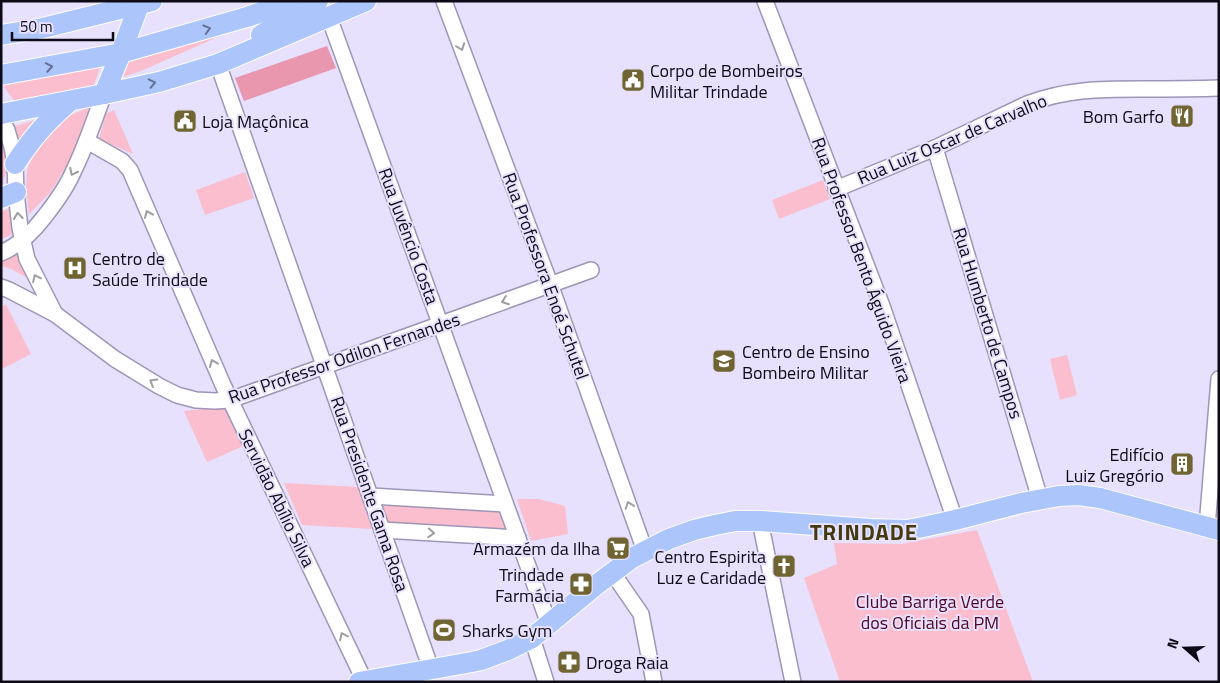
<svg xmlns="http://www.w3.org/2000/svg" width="1220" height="683" font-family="'Titillium Web',sans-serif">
<rect width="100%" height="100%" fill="#e7e1fd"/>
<g fill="#fabece">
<path d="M263,17L141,71L114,80L122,56Z"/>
<path d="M101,65L92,90L16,103L1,83Z"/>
<path d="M91,106L70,160L50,193L29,214L26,188L27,170L33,156L48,131L69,116Z"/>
<path d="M114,110L133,154L99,139L106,114Z"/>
<path d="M42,118L20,143L15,126Z"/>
<path d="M1,138C10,158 8,167 1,188Z"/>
<path d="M245,172L254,198L205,215L196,190Z"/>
<path d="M823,180L830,199L779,219L772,200Z"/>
<path d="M10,208L14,234L1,239V212Z"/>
<path d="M17,253L29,279L11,269L1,266V261Z"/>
<path d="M6,304L31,354L2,369L1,307Z"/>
<path d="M1067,355L1077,395L1060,400L1050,359Z"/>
<path d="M231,406L246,445L207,462L184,411Z"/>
<path d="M284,483L358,487L373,529L302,525Z"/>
<path d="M517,499H539L565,506L568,534L531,541Z"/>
<path d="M379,501L501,509L510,535L388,526Z"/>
<path d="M977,530L1033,682H840L804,578L837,564L834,543L901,544Z"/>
</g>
<path fill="#e996af" d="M327,46L336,68L244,101L235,78Z"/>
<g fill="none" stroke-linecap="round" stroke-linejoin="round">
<g stroke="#9d96b6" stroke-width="18">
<g id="minor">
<path d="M444,1L550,284L645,551"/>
<path d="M765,1L882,306L955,520"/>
<path d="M329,17L549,624"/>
<path d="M218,64L431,669"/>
<path d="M1,118L7,130L12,147L15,164L16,192L20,228L27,259L55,314"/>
<path d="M87,141L122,161L130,170L223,385L364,680"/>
<path d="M935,148L1040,499"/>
<path d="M836,189L935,148L1027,104C1066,89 1101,89 1141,89C1167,89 1193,89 1219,88"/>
<path d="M1,253C20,245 33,232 45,216C56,202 67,187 74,170C86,146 94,120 104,94"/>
<path d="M1,287L9,290L55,314L115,359L159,386L177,395L196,400L215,401L230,400L591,270"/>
<path d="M371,496L505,504"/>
<path d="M760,521L793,682"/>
<path d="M1207,527L1219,379"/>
<path d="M382,530L518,538"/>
<path d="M612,572L641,614L654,682"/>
<path d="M532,638L546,682"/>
</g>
</g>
<g stroke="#fff" stroke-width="22">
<g id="major">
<path d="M1,35L43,28L152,1"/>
<path d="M261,35L277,25L318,1"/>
<path d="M1,75L121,53L247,17L293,1"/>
<path d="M104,94L121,53L139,5"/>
<path d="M1,114L104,94L159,82L218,64L366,1"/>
<path d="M15,164C32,138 46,122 69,102"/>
<path d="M1,198L16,192"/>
<path d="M359,682L472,662L481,660L508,650L532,638L596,585L632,558L669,539L694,530L715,525L735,521H760L870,529L907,530L923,527L955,520L1021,503L1059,496L1079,495L1100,498L1219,530"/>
</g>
</g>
<use href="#minor" stroke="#fff" stroke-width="15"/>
<use href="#major" stroke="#acc6fb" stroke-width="20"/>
</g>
<defs><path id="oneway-chevron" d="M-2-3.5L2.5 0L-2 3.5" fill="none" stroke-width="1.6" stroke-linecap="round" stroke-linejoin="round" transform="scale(1.25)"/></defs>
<g stroke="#647194">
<use href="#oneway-chevron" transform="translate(207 29) rotate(-16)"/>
<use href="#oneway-chevron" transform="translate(49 67) rotate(-10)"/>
<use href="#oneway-chevron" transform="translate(152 83) rotate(-13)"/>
</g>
<g stroke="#9e9da2">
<use href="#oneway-chevron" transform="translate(461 47) rotate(69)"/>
<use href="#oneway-chevron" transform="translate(73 172) rotate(117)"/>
<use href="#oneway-chevron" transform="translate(148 214) rotate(-113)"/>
<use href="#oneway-chevron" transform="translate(18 216) rotate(-96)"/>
<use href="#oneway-chevron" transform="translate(36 278) rotate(-116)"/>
<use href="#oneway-chevron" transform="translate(505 301) rotate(160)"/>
<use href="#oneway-chevron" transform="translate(213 363) rotate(-113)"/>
<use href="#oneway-chevron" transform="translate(153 382) rotate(-149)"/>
<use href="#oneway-chevron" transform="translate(629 505) rotate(-109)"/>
<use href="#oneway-chevron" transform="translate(431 533) rotate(4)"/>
<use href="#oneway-chevron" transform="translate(343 636) rotate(-116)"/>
</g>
<defs>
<g id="civic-square" transform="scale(1.25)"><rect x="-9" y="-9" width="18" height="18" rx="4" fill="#706532" stroke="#e7e1fd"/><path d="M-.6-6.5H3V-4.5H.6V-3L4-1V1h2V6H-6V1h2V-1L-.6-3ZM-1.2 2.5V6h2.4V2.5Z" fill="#fff"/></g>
<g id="restaurant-square" transform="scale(1.25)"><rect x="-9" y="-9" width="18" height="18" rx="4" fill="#706532" stroke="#e7e1fd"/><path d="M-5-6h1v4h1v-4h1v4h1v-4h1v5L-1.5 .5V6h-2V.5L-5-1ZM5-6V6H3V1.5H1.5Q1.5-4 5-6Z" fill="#fff"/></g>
<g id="hospital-square" transform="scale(1.25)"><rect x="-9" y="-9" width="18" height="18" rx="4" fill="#706532" stroke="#e7e1fd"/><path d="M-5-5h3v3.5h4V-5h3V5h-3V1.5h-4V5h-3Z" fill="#fff"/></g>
<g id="university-square" transform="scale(1.25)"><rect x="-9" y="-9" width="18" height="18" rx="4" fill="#706532" stroke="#e7e1fd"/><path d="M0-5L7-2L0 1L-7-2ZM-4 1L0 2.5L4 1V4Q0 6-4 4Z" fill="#fff"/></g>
<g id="building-square" transform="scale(1.25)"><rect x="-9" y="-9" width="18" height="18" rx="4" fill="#706532" stroke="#e7e1fd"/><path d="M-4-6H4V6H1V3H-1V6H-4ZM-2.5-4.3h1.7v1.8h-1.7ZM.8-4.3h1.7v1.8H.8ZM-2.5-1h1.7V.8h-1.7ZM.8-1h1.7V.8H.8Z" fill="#fff"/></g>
<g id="supermarket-square" transform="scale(1.25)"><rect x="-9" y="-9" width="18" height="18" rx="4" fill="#706532" stroke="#e7e1fd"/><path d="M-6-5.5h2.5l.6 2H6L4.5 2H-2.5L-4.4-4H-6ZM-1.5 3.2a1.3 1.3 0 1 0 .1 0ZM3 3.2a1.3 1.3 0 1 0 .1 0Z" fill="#fff"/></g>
<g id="church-square" transform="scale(1.25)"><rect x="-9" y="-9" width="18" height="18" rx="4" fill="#706532" stroke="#e7e1fd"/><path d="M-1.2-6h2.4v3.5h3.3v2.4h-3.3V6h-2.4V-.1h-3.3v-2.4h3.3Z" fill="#fff"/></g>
<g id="pharmacy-square" transform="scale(1.25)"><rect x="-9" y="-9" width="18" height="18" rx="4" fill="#706532" stroke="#e7e1fd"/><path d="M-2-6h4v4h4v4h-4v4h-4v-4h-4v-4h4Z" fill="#fff"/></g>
<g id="stadium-square" transform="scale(1.25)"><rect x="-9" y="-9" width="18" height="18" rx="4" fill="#706532" stroke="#e7e1fd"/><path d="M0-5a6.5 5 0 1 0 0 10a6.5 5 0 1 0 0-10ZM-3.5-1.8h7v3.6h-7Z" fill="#fff"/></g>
</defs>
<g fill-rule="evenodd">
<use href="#civic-square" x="633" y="80"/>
<use href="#restaurant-square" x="1182" y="116"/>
<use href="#civic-square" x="185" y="121"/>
<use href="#hospital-square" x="75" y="268"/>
<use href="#university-square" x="724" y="361"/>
<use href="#building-square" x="1182" y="464"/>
<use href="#supermarket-square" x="618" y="548"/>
<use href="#church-square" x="784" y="566"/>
<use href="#pharmacy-square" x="581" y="584"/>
<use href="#stadium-square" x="444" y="630"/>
<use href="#pharmacy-square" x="569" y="662"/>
</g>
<g text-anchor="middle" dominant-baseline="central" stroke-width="4" stroke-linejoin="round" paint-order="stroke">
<g font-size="18" fill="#0d0a16" stroke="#e7e1fd" text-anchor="start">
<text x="650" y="70">Corpo de Bombeiros<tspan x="650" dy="21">Militar Trindade</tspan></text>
<text x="1164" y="116" text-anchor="end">Bom Garfo</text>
<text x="202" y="121">Loja Maçônica</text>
<text x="92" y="258">Centro de<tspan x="92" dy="21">Saúde Trindade</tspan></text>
<text x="742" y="351">Centro de Ensino<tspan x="742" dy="21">Bombeiro Militar</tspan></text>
<text x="1164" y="454" text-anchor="end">Edifício<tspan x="1164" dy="21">Luiz Gregório</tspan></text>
<text x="600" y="548" text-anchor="end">Armazém da Ilha</text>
<text x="766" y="556" text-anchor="end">Centro Espirita<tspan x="766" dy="21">Luz e Caridade</tspan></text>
<text x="564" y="574" text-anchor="end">Trindade<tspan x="564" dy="21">Farmácia</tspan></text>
<text x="462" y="630">Sharks Gym</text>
<text x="586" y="662">Droga Raia</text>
</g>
<g font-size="18" fill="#0d0a16" stroke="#e7e1fd">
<text transform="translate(952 139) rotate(-23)">Rua Luiz Oscar de Carvalho</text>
<text transform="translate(409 236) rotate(70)">Rua Juvêncio Costa</text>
<text transform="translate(862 260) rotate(70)">Rua Professor Bento Águido Vieira</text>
<text transform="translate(546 276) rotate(70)">Rua Professora Enoé Schutel</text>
<text transform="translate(988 323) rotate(73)">Rua Humberto de Campos</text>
<text transform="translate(344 358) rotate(-19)">Rua Professor Odilon Fernandes</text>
<text transform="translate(370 494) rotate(71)">Rua Presidente Gama Rosa</text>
<text transform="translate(277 498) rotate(64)">Servidão Abílio Silva</text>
</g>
<g font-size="18" fill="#500627" stroke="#e7e1fd">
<text x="930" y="601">Clube Barriga Verde<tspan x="930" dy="21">dos Oficiais da PM</tspan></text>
</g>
<g font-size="22" font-weight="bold" letter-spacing="1" fill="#42390f" stroke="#e7e1fd">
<text x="864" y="532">TRINDADE</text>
</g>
</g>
<rect width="1220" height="683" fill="none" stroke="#0d0a16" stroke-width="5"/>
<g transform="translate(1185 648) rotate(290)" stroke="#e7e1fd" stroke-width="4" paint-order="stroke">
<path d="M0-4L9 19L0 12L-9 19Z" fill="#0d0a16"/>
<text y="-8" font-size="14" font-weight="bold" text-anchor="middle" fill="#0d0a16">N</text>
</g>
<path d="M12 32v8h101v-8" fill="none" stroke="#0d0a16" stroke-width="2.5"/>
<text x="20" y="32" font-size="15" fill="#0d0a16" stroke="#e7e1fd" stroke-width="4" paint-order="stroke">50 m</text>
</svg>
